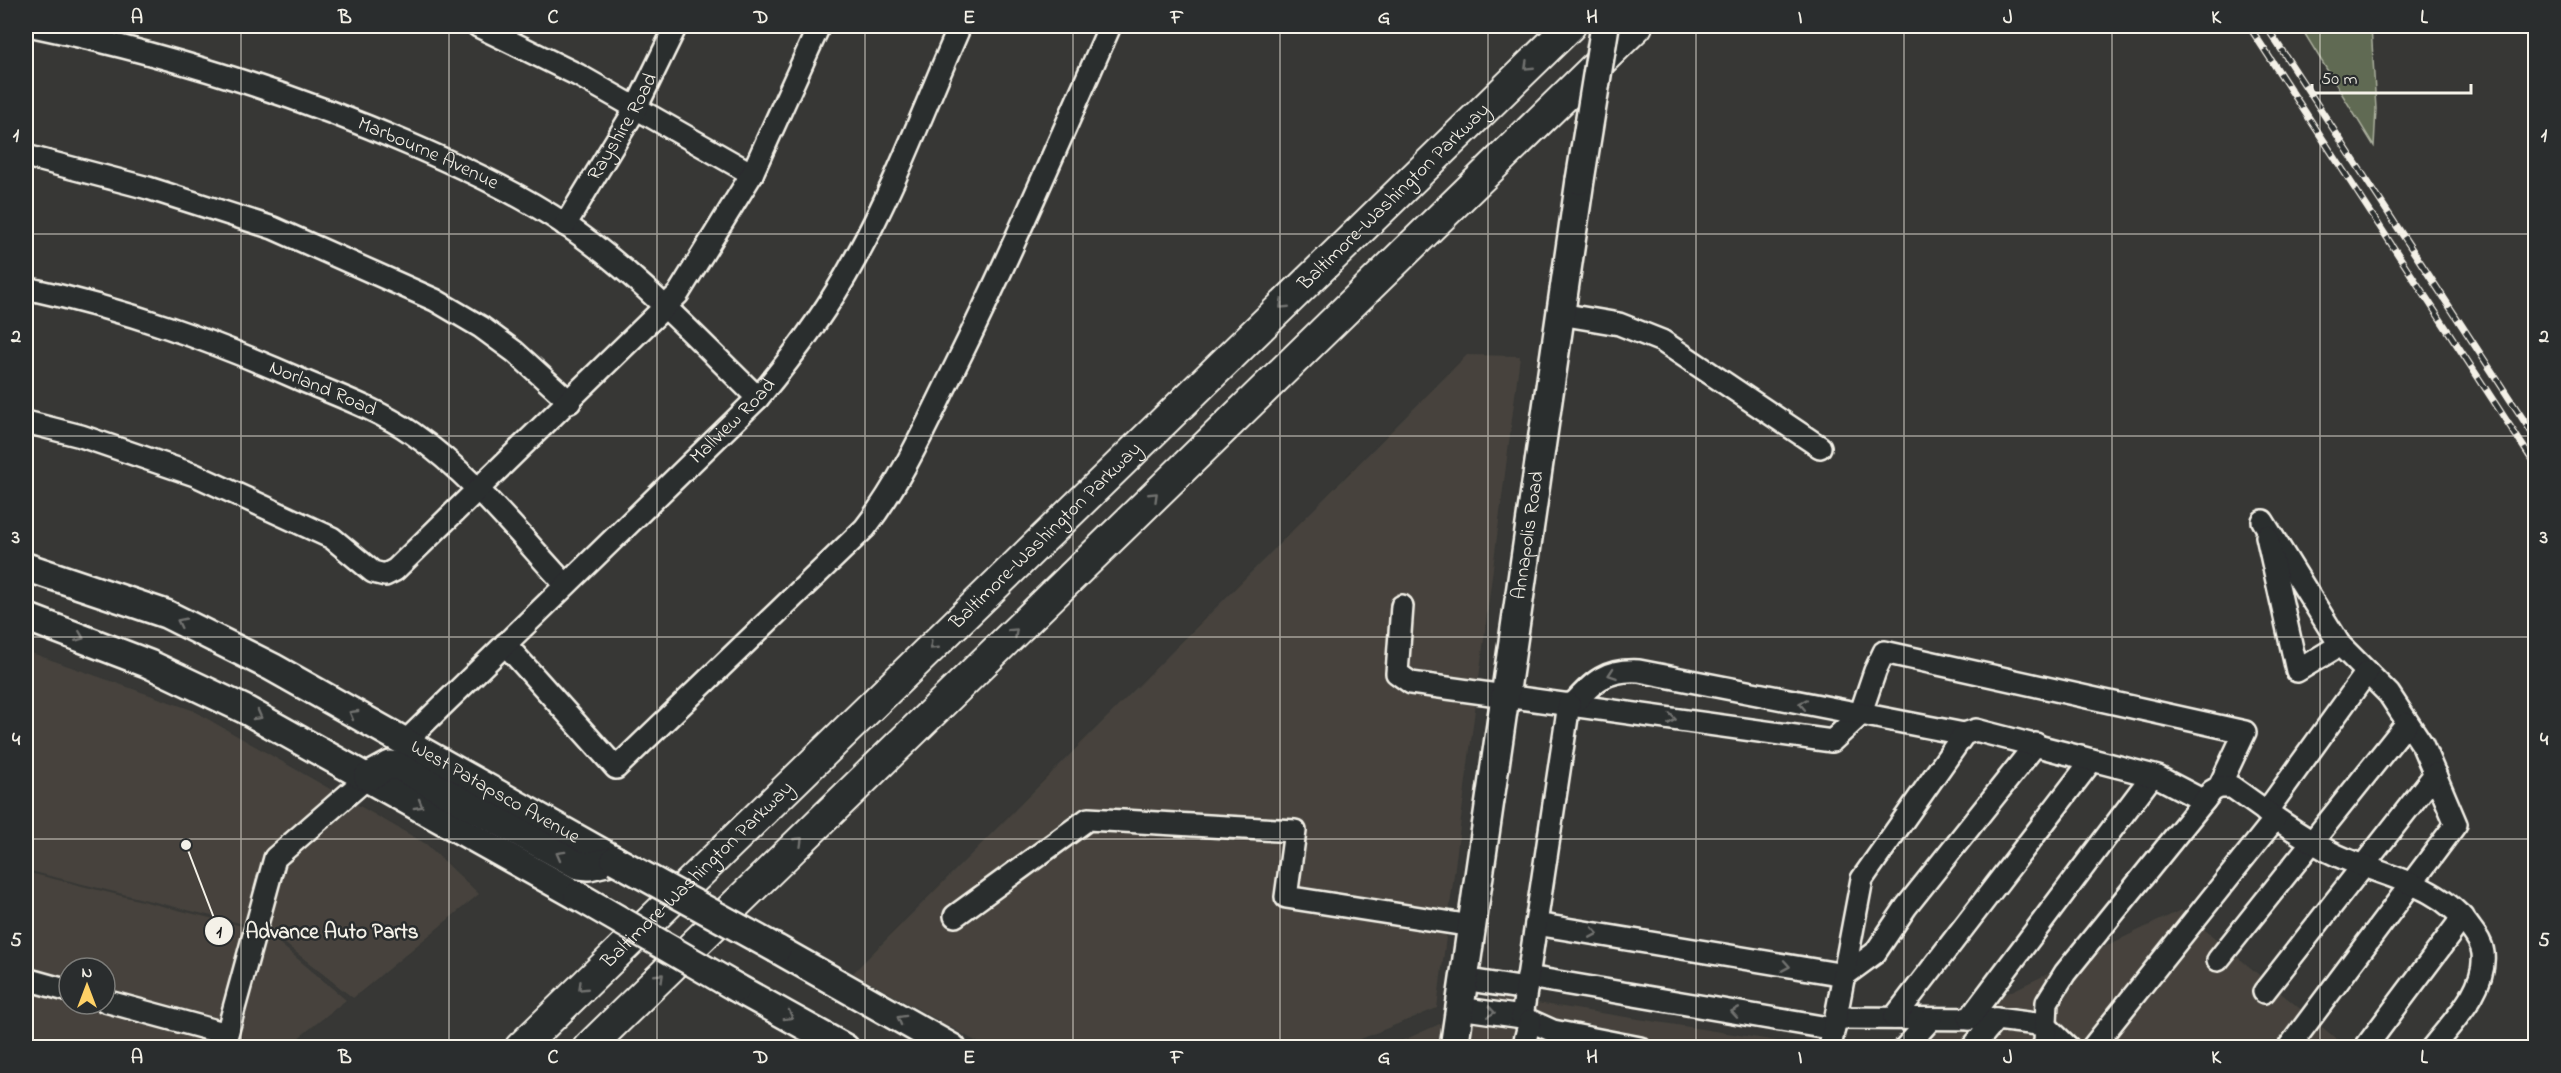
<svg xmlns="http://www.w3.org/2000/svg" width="2561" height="1073" font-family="'Indie Flower',sans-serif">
<rect width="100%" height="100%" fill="#373735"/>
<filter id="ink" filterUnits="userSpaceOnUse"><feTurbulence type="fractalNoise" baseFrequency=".0167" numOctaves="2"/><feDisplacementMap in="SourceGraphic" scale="12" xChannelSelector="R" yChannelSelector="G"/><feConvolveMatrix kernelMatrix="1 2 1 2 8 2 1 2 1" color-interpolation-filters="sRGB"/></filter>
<g filter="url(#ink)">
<g fill="#46433d" fill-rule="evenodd">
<path d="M1467,355L1520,356L1437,1008L1341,1047H986L853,973Z"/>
<path d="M26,651L192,710L426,844L479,894L353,998L268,930L26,870Z"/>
<path d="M26,872L266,932L346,1000L287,1047L26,1048ZM69,968H105V1004H69Z"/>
<path d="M2181,910L2346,1047L1893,1048Z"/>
<path d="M1500,997L1815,1047L1386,1048Z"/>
</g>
<path fill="#606b52" stroke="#aaae9d" stroke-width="1.5" d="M2300,26H2371L2376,109L2374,146Z"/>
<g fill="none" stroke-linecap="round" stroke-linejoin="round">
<g stroke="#f4f1e8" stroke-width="26">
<g id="minor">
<path id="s1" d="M33,26C162,53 287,91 409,144C462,167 517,192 566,225C637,273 697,339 758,398"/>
<path d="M478,26L578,75L752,174"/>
<path d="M26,156L148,188L273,228L435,300L481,327L515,352L570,402"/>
<path id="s2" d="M565,225L636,108L676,26"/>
<path id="s3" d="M26,288C127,310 211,340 306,382C342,397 380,411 412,433C471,474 517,532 565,584"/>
<path d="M1560,314L1619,324L1662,341L1820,447"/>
<path d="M26,422L81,436L195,475L332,538L373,572L385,575L395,570L678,294L752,174L819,26"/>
<path d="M2263,521L2340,645L2389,694L2422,744L2456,824L2289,1047"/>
<path d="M2267,536L2297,671L2340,645"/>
<path d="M1402,606L1397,673L1411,683L1832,741L1860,715L1875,671L1884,652L2245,732L2219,787"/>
<path d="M505,644L616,768L865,528C903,479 928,421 956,365C1011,254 1060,139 1110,26"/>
<path d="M1572,705C1594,681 1606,669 1639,671L1964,734"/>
<path id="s4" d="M404,743L758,398C795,354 828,309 855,259C896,185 926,103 960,26"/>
<path d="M2266,812L2367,672"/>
<path d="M955,916L1088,819L1295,831L1286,897L1472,926"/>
<path d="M1536,924L1845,975L1875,953L1906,907L2036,744"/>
<path d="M2218,960L2407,723"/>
<path d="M1528,977L1834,1029"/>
<path d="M26,979L69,991"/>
<path d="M1463,979L1526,989"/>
<path d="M2264,992L2435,774"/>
<path d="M105,1001L227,1034L275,858L368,777"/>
<path d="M1459,1008L1522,1017L1553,1031L1640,1048"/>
<path d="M1522,1017L1569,704"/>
<path d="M1836,1018L1996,1019L2045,1025L2069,1048"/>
<path d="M1894,1018L2092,760"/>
<path d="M1969,1019L2152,776"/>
<path d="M1523,1048L1530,1021"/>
<path d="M1830,1048L1862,879L1964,734L1976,730L1987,733L2158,777L2204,801"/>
<path d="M1905,1048L1931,1019"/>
<path d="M1972,1048L1996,1019"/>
<path d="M2042,1048L2045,1043L2047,1002L2065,973L2212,791L2219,787H2232C2264,810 2295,833 2330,852C2379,877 2439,881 2471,929C2477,937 2482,944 2483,953C2487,989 2452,1022 2432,1048"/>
<path d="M2092,1048L2275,819"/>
<path d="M2365,1048L2463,917"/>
</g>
</g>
<g stroke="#f4f1e8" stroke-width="32">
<g id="major">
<path id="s5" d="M26,567L166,614L272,667L615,860"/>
<path d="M26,617L149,664L244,709L578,896"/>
<path d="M368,777L390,765L398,766L578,865L589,866L615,860"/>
<path d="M777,949L952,1048"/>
<path d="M737,988L845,1048"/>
<path id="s6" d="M1454,1048L1580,180"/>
</g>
</g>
<g stroke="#f4f1e8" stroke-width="34">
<g id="highway">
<path id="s7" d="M520,1048L1570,26"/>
<path d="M588,1048L1637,26"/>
</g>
</g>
<use href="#minor" stroke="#2a2d2e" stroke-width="21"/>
<use href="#major" stroke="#2a2d2e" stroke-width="27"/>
<use href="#highway" stroke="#2a2d2e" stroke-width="30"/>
<path stroke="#f4f1e8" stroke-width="1.5" d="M2536,600L2533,643L2536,703"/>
<g stroke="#f4f1e8" stroke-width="7">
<g id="rail">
<path d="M2249,26L2536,466"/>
<path d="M2266,26L2536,439"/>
</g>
</g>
<use href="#rail" stroke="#2a2d2e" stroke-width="4.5" stroke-dasharray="14" stroke-linecap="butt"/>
<g stroke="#f4f1e8" stroke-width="32" stroke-linecap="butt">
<g id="major-bridge">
<path d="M1580,180L1605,26"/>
<path d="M615,860L777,949"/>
<path d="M578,896L737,988"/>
</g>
</g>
<use href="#major-bridge" stroke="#2a2d2e" stroke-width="27"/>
</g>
<defs><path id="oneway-chevron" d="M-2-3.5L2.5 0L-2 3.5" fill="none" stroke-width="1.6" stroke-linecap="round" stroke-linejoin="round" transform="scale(1.5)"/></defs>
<g stroke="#71726f">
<use href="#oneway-chevron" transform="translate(1528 66) rotate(136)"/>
<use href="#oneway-chevron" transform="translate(1283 305) rotate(136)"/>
<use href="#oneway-chevron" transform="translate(1154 496) rotate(-44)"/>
<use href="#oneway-chevron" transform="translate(181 622) rotate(-154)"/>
<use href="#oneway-chevron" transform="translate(1014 632) rotate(-44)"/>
<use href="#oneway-chevron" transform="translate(80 637) rotate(22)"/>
<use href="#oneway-chevron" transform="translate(933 646) rotate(136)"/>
<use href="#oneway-chevron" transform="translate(1612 674) rotate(161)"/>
<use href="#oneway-chevron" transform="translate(1803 704) rotate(-169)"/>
<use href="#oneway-chevron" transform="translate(353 714) rotate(-150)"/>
<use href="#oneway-chevron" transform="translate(258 716) rotate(29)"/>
<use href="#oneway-chevron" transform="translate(1672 719) rotate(8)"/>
<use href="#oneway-chevron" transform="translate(419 805) rotate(30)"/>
<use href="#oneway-chevron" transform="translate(799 841) rotate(-44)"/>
<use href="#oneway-chevron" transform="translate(560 855) rotate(-151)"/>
<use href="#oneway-chevron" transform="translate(1594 933) rotate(10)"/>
<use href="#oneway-chevron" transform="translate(1786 966) rotate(10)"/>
<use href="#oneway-chevron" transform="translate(660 977) rotate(-44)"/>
<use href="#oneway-chevron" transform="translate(582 987) rotate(136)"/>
<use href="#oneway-chevron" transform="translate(1491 1012) rotate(8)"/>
<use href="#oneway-chevron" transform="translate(1735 1012) rotate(-170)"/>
<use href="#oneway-chevron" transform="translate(789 1016) rotate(29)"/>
<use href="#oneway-chevron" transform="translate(901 1019) rotate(-151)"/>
</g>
</g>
<path fill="none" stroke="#f4f1e8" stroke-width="1.5" stroke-opacity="0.55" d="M241,26V1048M449,26V1048M657,26V1048M865,26V1048M1073,26V1048M1280,26V1048M1488,26V1048M1696,26V1048M1904,26V1048M2112,26V1048M2320,26V1048M26,234H2536M26,436H2536M26,637H2536M26,839H2536"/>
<g text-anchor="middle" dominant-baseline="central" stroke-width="5" stroke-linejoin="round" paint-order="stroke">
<g font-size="20" fill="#f4f1e8" stroke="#2a2d2e">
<text stroke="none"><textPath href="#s2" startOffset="114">Rayshire Road</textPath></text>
<text stroke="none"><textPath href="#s1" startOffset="416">Marbourne Avenue</textPath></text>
<text stroke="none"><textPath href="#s7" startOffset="1220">Baltimore-Washington Parkway</textPath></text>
<text stroke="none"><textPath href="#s3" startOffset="314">Norland Road</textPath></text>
<text stroke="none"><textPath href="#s4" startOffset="460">Mallview Road</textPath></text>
<text stroke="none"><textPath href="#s7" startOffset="734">Baltimore-Washington Parkway</textPath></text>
<text stroke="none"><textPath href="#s6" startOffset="518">Annapolis Road</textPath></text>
<text stroke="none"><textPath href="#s5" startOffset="522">West Patapsco Avenue</textPath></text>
<text stroke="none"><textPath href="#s7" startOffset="248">Baltimore-Washington Parkway</textPath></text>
</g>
</g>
<path fill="none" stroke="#f4f1e8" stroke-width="2" d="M186 845L219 931"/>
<g fill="#f4f1e8" stroke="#2a2d2e" stroke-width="2">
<circle cx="186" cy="845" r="6"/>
<circle cx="219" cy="931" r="15"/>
</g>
<g font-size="18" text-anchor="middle" font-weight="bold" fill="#111">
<text x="219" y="937">1</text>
</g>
<g font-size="21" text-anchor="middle" font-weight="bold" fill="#f4f1e8" stroke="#2a2d2e" stroke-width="5" stroke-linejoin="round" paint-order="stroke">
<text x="332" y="938">Advance Auto Parts</text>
</g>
<rect width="2561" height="1073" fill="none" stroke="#2a2d2e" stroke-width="66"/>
<g transform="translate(87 986)"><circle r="28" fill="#2a2d2e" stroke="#7b7b78" stroke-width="1.5"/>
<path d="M0-4.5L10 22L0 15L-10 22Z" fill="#ffd166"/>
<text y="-9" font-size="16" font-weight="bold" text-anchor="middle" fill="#f4f1e8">N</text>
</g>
<path d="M2312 84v9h159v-9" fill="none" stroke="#f4f1e8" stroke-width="3"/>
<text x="2321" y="84" font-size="18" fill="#f4f1e8" stroke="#2a2d2e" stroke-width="4.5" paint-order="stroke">50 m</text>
<rect x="33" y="33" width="2495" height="1007" fill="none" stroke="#f4f1e8" stroke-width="2"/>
<g font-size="20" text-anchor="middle" font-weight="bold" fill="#f4f1e8">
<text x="137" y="23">A</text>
<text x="345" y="23">B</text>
<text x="553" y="23">C</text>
<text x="761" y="23">D</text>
<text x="969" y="23">E</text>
<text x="1177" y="23">F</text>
<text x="1384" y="23">G</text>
<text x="1592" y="23">H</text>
<text x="1800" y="23">I</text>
<text x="2008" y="23">J</text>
<text x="2216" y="23">K</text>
<text x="2424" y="23">L</text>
<text x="16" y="141">1</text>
<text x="2544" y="141">1</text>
<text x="16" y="342">2</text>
<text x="2544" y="342">2</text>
<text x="16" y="543">3</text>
<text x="2544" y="543">3</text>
<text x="16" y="745">4</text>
<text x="2544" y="745">4</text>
<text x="16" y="946">5</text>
<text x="2544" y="946">5</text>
<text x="137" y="1063">A</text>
<text x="345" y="1063">B</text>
<text x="553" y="1063">C</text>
<text x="761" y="1063">D</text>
<text x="969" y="1063">E</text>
<text x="1177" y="1063">F</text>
<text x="1384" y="1063">G</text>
<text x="1592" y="1063">H</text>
<text x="1800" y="1063">I</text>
<text x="2008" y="1063">J</text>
<text x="2216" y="1063">K</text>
<text x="2424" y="1063">L</text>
</g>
</svg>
